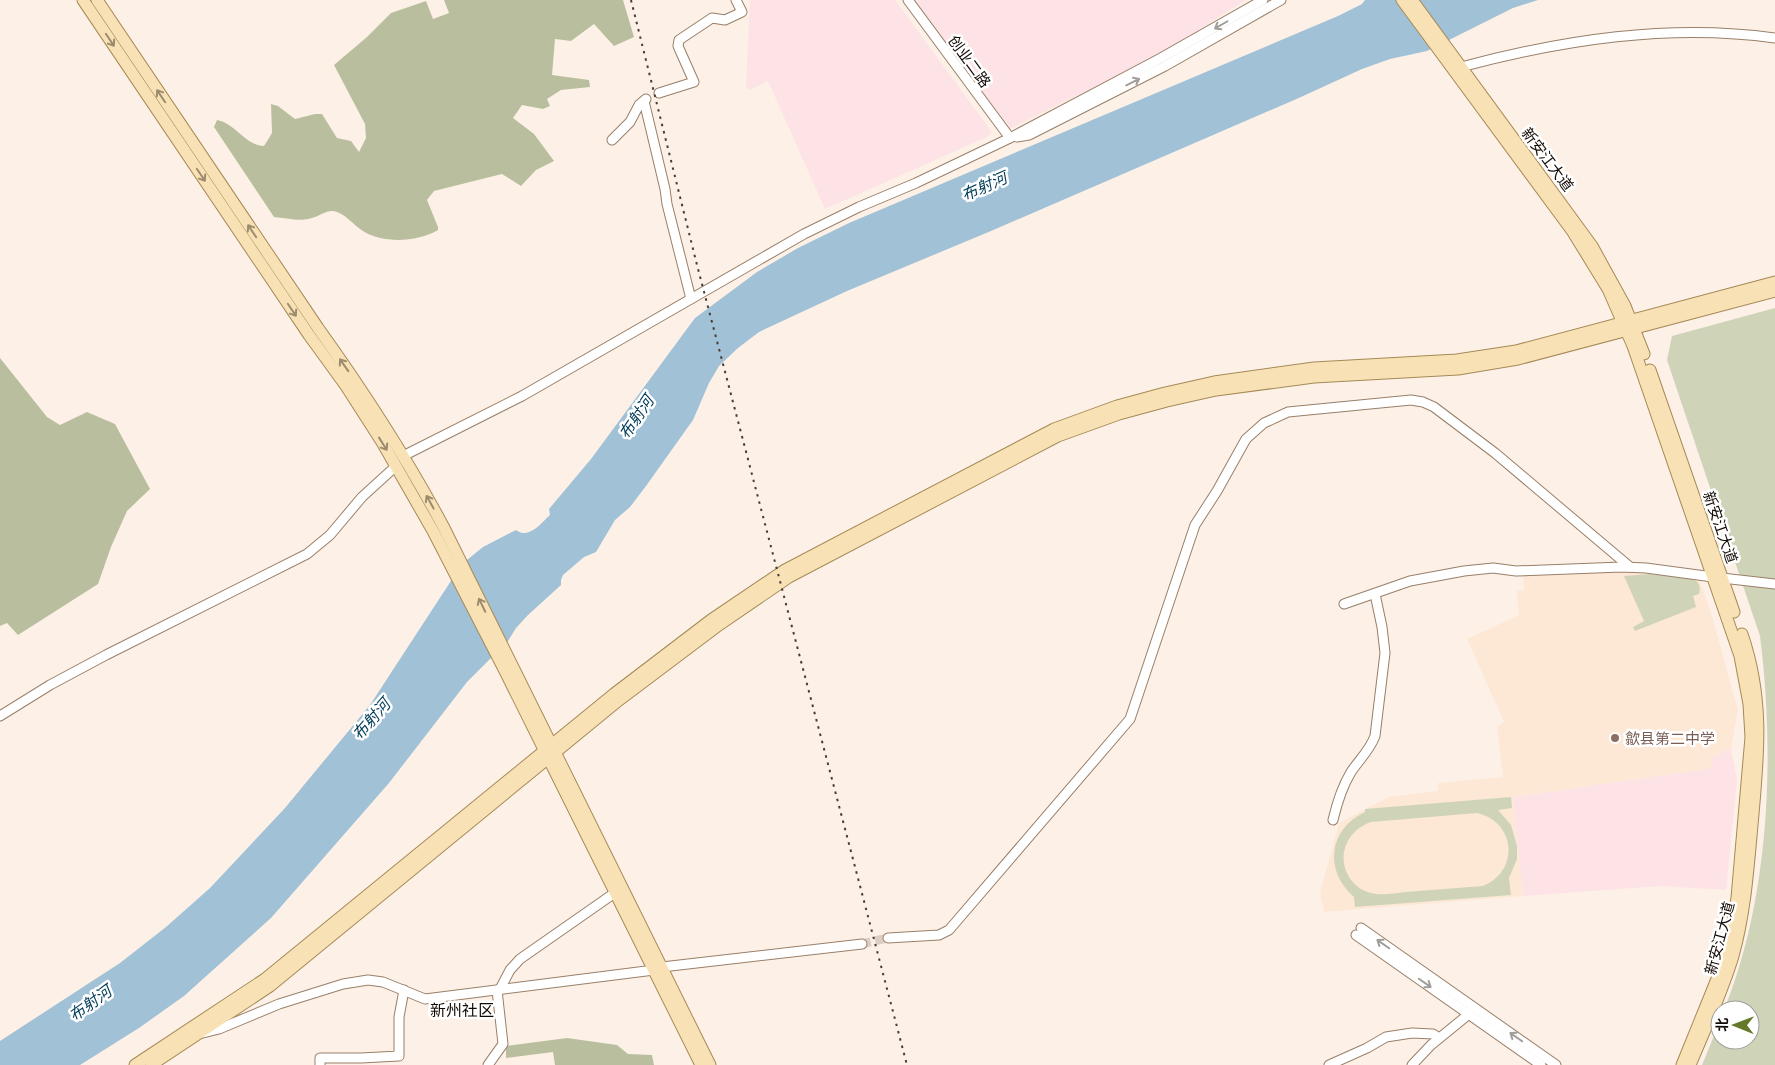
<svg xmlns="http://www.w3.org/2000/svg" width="1775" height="1065" font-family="'Open Sans','Noto Sans SC',sans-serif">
<rect width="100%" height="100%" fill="#fdf1e7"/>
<g fill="#fde2e6">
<path d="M750,0H895L992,132L987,137L825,209L768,81L749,90L746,87Z"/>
<path d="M914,0H1246L1160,54L1008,130Z"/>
<path d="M1731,748L1737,780L1726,890L1660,886L1523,896L1513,797L1712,768L1711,758Z"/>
</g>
<path fill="#fde8d6" d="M1615,570L1695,579L1700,581L1711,613L1738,710L1731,748L1711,758L1713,768L1513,797L1523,896L1324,912L1320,893L1339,823L1388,797L1438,791V783L1503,777L1497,727L1504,722L1467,639L1519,615L1517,591L1524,590L1523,573Z"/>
<g fill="#cfd4b9" fill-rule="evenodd">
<path d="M1775,308V1065H1702L1720,1021V1040H1750V1010H1724C1770,897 1775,755 1760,636L1667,360L1672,336Z"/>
<path d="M1649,574L1694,579C1700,584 1701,588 1699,594L1693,596L1696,607L1635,631L1633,627L1644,621L1624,576Z"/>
<path d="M1511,797L1512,808L1498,810L1511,825L1517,846V859L1509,878L1511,895L1355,907L1354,897C1324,871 1328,829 1365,812V809ZM1477,813C1516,822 1520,871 1483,886C1457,888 1431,890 1406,892C1395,893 1381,896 1371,893C1353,889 1341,870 1344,852C1347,837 1357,827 1371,822Z"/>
</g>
<g fill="#b9bf9e">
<path d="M444,0H623L634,37L614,46L594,24L571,41L555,39L552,75L589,80L590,87L561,90L547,99L550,106L543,109L522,105L513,118L534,134L554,161L536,170L521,186L502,174L434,191L427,200L438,227V230C418,242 383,244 363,231C353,225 346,214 334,211C327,210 319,216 312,218C301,222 286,218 274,217L214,127L217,120C235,123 246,146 264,146L272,133L271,104L278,106L295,119L315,114H322L337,138L351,141L359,152L366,138L365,124L334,65L367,37L391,13L426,1L433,19L449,13Z"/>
<path d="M0,358L47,417L60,425L87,412L115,424L150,489L127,511L111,547L98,584L18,635L7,623L0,626Z"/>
<path d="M567,1038L617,1045L628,1054L652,1055L654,1065H555L553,1052L506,1058V1046Z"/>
</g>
<path fill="#a1c1d6" d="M1365,0H1538L1513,8L1427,51L1390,59L1362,69L1301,97L991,231L847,291L759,332L738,348L719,366L709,383L693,420L646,486L630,507L615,520L596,552L584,557L563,575L561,580V585L528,615L516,628L508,641L467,682L389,783L271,918L184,996L139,1028L80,1065H0V1041L120,963L166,927L210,888L285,808L370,705L462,564L483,547L516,530C529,540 541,523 550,515L549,509L591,459L695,318L757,272L798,248L849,223L1338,16L1362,4Z"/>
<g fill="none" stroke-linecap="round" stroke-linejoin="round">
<path stroke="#dacec5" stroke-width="9" stroke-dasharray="9 4.5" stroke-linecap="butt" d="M862,944L888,938"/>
<g stroke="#997f68" stroke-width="11">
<g id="minor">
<path d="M908,0L1010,138"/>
<path d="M1461,67C1562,40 1670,23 1775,38"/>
<path d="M659,93L694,82L678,46L679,40L712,18L725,20L742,12L736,0"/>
<path d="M644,101L665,189L667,204L691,299"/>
<path d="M1017,137L1029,135L1165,66L1281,0"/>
<path d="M612,140L630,122L639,105L646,99"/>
<path d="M403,456L522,396L804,234L859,207L916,183L1010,138L1161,58L1263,0"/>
<path d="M1722,578L1775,584"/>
<path d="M1344,604L1410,581L1464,571L1493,568L1516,571L1622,567L1646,568L1713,577"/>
<path d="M0,716L50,685L106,655L307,554L330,535L362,497L396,466"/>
<path d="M1333,820C1337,803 1342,787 1351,772C1359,760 1370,750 1375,736L1385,653L1382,627L1375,594"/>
<path d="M1361,928L1556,1065"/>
<path d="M1356,935L1541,1065"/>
<path d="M888,938L939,935L949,930L1130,719L1195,525L1217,491L1246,439L1264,423L1288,412L1411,400L1423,402L1434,407L1495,453L1630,567"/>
<path d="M662,967L862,944"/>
<path d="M500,989L510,970L520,959L616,892"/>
<path d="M203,1033L219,1029L279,1004L343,984L368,980L383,982L425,999L654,970"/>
<path d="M320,1065V1058H361L399,1056V1017L404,990"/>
<path d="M488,1065L503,1044L497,990"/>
<path d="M1329,1065L1367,1048L1386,1037L1412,1033L1433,1034L1439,1038"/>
<path d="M1412,1065L1431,1045L1469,1014"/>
</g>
</g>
<g stroke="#a58957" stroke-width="13">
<g id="major">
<path d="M83,0L309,335L346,386L382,442L433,531L505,671L701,1065"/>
<path d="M97,0L318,328C364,392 406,457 443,526L710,1065"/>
<path d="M1402,0L1573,232L1608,289L1633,346L1740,656L1749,704L1751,737L1737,898L1730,936L1721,969L1682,1065"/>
<path d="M1412,0L1592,246L1625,306L1644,354"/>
<path d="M1650,370L1734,612"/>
<path d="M135,1065L265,979L614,694L711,620L785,570L1054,429L1117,406L1165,393L1214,382L1314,368L1457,360L1516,351L1775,282"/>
<path d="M151,1065L270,986L619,700L716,627L789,577L1058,436L1119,414L1167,401L1216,390L1314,377L1458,369L1518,359L1775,291"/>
<path d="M1690,1065C1705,1029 1722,993 1733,956C1745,913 1748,869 1752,825C1758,757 1765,701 1742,634"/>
</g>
</g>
<use href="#minor" stroke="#fff" stroke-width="9"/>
<use href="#major" stroke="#f8e2b5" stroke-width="11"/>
<path stroke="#473d37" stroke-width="2" stroke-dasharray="2.5 5" stroke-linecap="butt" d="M631,0L697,265L907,1065"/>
</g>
<defs><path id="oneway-shaft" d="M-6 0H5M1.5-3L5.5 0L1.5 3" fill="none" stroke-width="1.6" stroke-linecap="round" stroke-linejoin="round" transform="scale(1.25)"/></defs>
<g stroke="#a09d9a">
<use href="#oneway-shaft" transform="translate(1221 25) rotate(150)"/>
<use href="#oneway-shaft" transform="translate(1133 82) rotate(-27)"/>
<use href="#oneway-shaft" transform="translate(1383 944) rotate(-145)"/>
<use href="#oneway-shaft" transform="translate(1425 983) rotate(35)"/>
<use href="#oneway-shaft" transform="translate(1516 1037) rotate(-145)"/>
</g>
<g stroke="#9c8b6e">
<use href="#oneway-shaft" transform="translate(110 40) rotate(56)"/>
<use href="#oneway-shaft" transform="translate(161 96) rotate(-124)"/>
<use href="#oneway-shaft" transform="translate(201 175) rotate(56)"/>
<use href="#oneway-shaft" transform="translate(252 231) rotate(-124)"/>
<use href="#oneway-shaft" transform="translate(292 310) rotate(56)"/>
<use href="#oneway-shaft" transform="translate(344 365) rotate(-125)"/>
<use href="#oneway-shaft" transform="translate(383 444) rotate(58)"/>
<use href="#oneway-shaft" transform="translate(430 502) rotate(-119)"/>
<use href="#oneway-shaft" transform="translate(482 605) rotate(-116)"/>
</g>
<circle fill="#8d6e63" stroke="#fff" stroke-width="2" cx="1615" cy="738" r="5"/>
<g text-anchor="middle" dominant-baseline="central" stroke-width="5" stroke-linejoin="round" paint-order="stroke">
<g font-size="15" fill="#120903" stroke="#fff">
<text transform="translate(970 61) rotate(54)">创业二路</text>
<text transform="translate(1548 159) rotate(53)">新安江大道</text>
<text transform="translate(1721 527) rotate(71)">新安江大道</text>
<text transform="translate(1719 938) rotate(-75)">新安江大道</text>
</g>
<g font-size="15" fill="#785e54" stroke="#fff" text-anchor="start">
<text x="1625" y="738">歙县第二中学</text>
</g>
<g font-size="16" font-style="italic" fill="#003c59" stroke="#fff">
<text transform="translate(984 186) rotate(-24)">布射河</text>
<text transform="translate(636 417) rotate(-56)">布射河</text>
<text transform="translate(371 719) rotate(-49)">布射河</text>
<text transform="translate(90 1003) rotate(-36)">布射河</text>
</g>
<g font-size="16" fill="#120903" stroke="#fff">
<text x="462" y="1010">新州社区</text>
</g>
</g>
<g transform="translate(1735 1025) rotate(271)"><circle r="24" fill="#ffffff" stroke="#a09d9a"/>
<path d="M0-4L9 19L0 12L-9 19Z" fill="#647929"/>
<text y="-8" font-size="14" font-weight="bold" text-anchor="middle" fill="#120903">北</text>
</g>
</svg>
